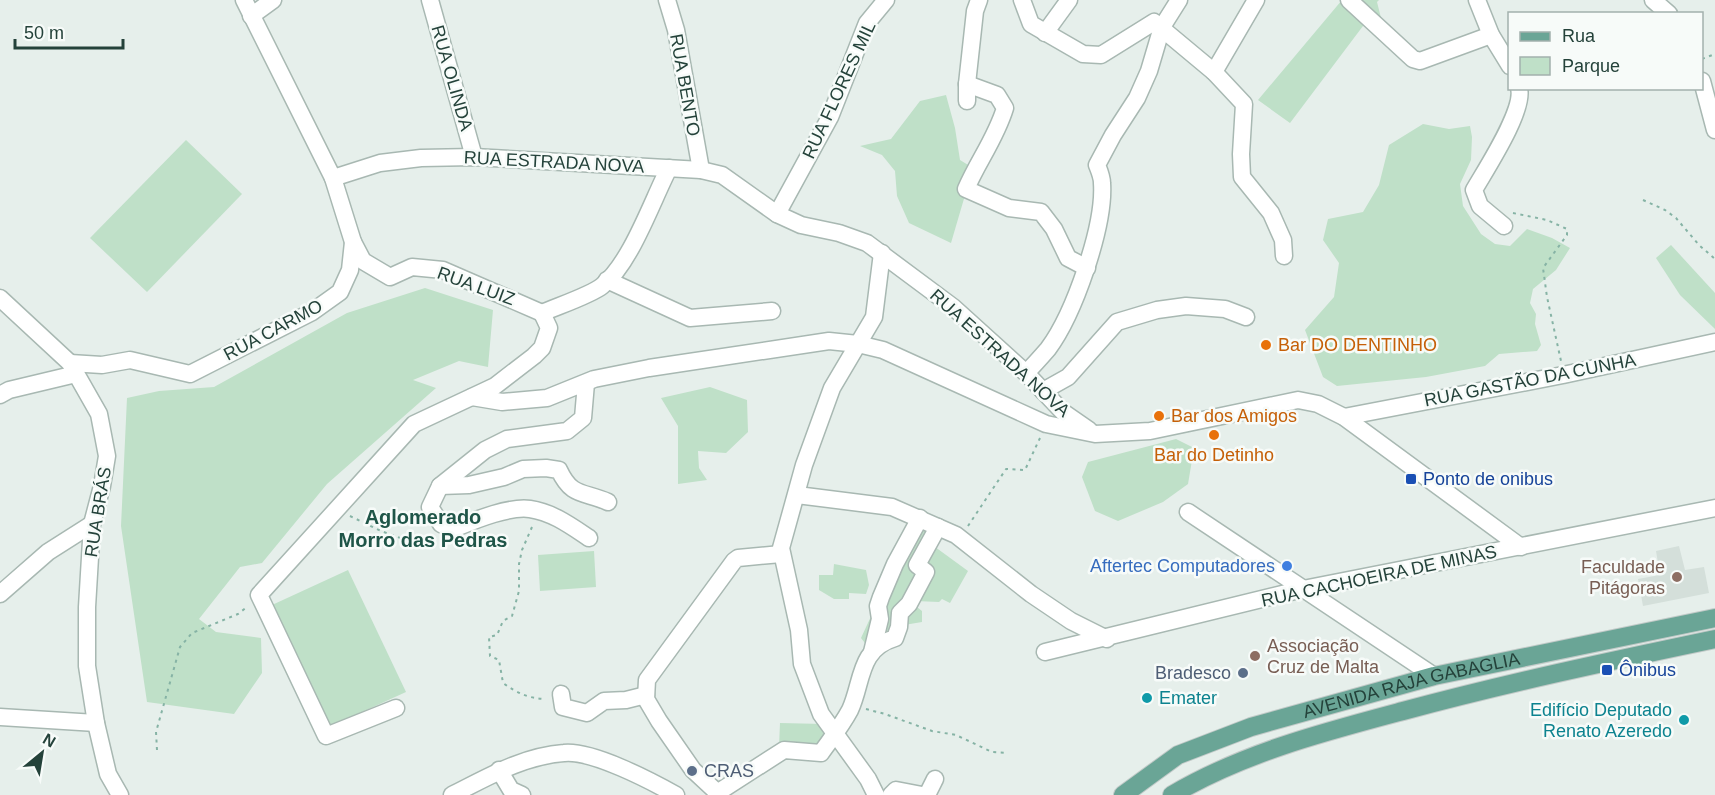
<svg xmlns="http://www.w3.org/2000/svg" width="1715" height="795" font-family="Helvetica,sans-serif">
<rect width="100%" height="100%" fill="#e6efeb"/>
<path fill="#d4dfda" d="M1679,546L1685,570L1704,567L1709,593L1643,606L1638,579L1660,575L1656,551Z"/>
<g fill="#bfe0c8">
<path d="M1342,0H1379L1377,2L1381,18L1366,22L1290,123L1258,100Z"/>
<path d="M946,95L955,128L960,160L973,168L951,243L909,223L897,196L895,171L882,155L860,146L891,139L920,101Z"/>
<path d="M1423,124L1449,129L1470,126L1472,137L1471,160L1460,184L1463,206L1481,234L1495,244L1510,246L1527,229L1552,238L1570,248L1556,270L1533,289L1530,303L1536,314L1535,324L1541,345L1537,351L1499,354L1485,366L1426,377L1337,386L1323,377L1305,330L1334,297L1339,263L1323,240L1328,219L1363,212L1379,185L1389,145Z"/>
<path d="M186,140L242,194L147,292L90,238Z"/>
<path d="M1671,245L1715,293V329L1680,295L1656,258Z"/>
<path d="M425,288L493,310L488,367L459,361L413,380L436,388L327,484L262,563L240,567L199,619L216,632L261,638L262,673L234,714L147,702L121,526L127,398L159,391L214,387L347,313Z"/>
<path d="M710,387L747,400L748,432L726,453L698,451L699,468L707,480L678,484V426L661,398Z"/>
<path d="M1176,439L1194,448L1188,484L1163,502L1118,521L1095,511L1082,477L1088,462Z"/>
<path d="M916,519L941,532L931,544L968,571L950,603L942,599L939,602L915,601L913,604L922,611V622L904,625L872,652L861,638Z"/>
<path d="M594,551L596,587L540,591L538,555Z"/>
<path d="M834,564L866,570L869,585L866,594L849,593V599H834L819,590V575H833Z"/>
<path d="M348,570L406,692L327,728L272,605Z"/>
<path d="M780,723L824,724L823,750L779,747Z"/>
</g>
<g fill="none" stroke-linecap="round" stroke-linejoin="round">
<g stroke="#a8b8b2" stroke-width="19">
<g id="minor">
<path d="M430,0L474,157"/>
<path d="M667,0L676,30L701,170"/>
<path d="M1022,0L1031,24L1083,54L1101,55L1154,22L1214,72L1244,104L1241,154L1242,177L1271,213L1283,240L1284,256"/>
<path d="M1349,0L1413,59L1420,61L1491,35"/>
<path d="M1477,0L1491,35L1510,66"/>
<path d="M1653,0L1669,14"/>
<path d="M251,16L273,0"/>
<path d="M1045,33L1069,0"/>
<path d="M1214,72L1256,0"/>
<path d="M1702,81L1715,130"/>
<path d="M967,84L997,95L1005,108C996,138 978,161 966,189L1009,208L1041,212L1054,229L1068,258L1087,268"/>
<path d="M967,101V84L975,11L979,0"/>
<path d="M333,178L380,163L421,158L474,157L701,170L722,175L777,214L801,225L839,233L867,243L953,307L1026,373L1063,412L1089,430"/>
<path d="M777,214L830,117L867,23L886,0"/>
<path d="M1504,226L1480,206L1474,190C1486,169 1525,110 1519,88"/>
<path d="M353,242L363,261L390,277L412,267L443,270L542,313"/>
<path d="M607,280L690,318L772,311"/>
<path d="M0,298L70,363L99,414L107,456L102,486L92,524L87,607V666L96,723L108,774L120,795"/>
<path d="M542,313C558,306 591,295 602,286C631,263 652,201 669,168"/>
<path d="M70,363L102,365L130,360L190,374L312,312L340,292L350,270L353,242L333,178L244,0"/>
<path d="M1026,373C1034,365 1041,357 1048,349C1074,314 1105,226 1102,183C1102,177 1099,170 1097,165L1113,135L1137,98L1149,71L1162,27L1179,0"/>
<path d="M586,383L583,418L567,431L507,439L485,450L440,486L430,507L441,524L453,529C473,521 508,506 530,509C552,512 571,526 589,538"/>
<path d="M1043,391L1068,377L1117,322L1157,310L1186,306L1225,309L1246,317"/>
<path d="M0,395L9,390L76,374"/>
<path d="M472,397L502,402L547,398L594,379L649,368L829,341L858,344L883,350L1046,424L1095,434L1150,431L1298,400L1318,404L1344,417L1521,547"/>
<path d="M1344,417L1563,375L1715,342"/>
<path d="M440,486L469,485L504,477L523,469L546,468L559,470C572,498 584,491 608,502"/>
<path d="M797,495L892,507L956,535L1031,594L1071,621L1107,639"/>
<path d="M1188,512L1434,676"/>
<path d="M0,594L48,552L92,524"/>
<path d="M872,652L880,619L878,606L881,597L895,564L920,518"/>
<path d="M1045,652L1303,589L1715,508"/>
<path d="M561,694L563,707L587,713L604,701L626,700L646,695"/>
<path d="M396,708L326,736L259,595L414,424L495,386L534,356L542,348L549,328L542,313"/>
<path d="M0,717L96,723"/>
<path d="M499,770L511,790L522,795"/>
<path d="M717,793L784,750L821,753C831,739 842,725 850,710C863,682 858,649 895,638L899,627L900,613L909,604L926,572L917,565L938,527"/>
<path d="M452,795C488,777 523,756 564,753C592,750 651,781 676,795"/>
<path d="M720,795L693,770L659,721L646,699L647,680L734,561L738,558L781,554"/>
<path d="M876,795L868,779L821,714L802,664L799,630L781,548L804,465L832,388L874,317L882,253"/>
<path d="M891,795L896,790L922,795"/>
<path d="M927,795L935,779"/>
</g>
</g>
<g stroke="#c2cac8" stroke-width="20">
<g id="major">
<path id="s1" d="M1123,795L1178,755L1251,727L1434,676L1715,618"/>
<path d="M1172,795C1243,753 1324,732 1403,711C1507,683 1610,661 1715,639"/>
</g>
</g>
<g stroke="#86b3a5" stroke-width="2" stroke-dasharray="3 4.5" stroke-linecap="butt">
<path d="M1702,59L1715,54"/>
<path d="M1643,200L1665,210L1676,218L1699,245L1715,259"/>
<path d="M1513,213L1547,220L1567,229V235L1543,268L1547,297L1561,361"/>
<path d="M350,516L381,531L425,547L438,539"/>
<path d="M968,526L1006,469L1025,470L1040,438"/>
<path d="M532,527L522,550L519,564V591L512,616L503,621L497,635L489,637L490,656L499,660L503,683C517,693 530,699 546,699"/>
<path d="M866,709L885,714L932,731L956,735L992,752L1008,753"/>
<path d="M157,750L156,732L180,647L192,633L238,614L247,607"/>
</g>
<use href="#minor" stroke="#fff" stroke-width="16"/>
<use href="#major" stroke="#6aa596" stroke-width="18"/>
</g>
<g fill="#e8710a" stroke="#f7fbf9" stroke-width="2">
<circle cx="1266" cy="345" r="6"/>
<circle cx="1159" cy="416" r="6"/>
<circle cx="1214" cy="435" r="6"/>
</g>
<g fill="#1a4fb4" stroke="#f7fbf9" stroke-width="2">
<rect x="1405" y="473" width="12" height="12" rx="3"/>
<rect x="1601" y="664" width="12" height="12" rx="3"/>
</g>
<circle fill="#3f7fe0" stroke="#f7fbf9" stroke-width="2" cx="1287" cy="566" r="6"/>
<g fill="#8d6e63" stroke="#f7fbf9" stroke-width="2">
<circle cx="1677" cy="577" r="6"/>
<circle cx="1255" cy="656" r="6"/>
</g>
<g fill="#5c6f8a" stroke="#f7fbf9" stroke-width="2">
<circle cx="1243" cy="673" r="6"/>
<circle cx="692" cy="771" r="6"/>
</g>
<g fill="#0f9aa8" stroke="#f7fbf9" stroke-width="2">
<circle cx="1147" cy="698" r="6"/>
<circle cx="1684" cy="720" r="6"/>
</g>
<g text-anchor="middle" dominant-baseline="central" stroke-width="5" stroke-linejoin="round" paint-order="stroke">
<g font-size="18" fill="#24423a" stroke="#f7fbf9">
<text transform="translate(452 78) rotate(74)">RUA OLINDA</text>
<text transform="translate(685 85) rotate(80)">RUA BENTO</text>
<text transform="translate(839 90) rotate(-65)">RUA FLORES MIL</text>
<text transform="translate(554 162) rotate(3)">RUA ESTRADA NOVA</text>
<text transform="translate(476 286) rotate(20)">RUA LUIZ</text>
<text transform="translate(273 330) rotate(-28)">RUA CARMO</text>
<text transform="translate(1000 353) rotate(42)">RUA ESTRADA NOVA</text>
<text transform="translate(1530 380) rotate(-11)">RUA GASTÃO DA CUNHA</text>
<text transform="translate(98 512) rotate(-81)">RUA BRÁS</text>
<text transform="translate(1379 576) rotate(-12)">RUA CACHOEIRA DE MINAS</text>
<text stroke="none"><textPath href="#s1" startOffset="312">AVENIDA RAJA GABAGLIA</textPath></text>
</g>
<g font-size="18" fill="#c56008" stroke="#f7fbf9" text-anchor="start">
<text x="1278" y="345">Bar DO DENTINHO</text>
<text x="1171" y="416">Bar dos Amigos</text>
<text x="1214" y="455" text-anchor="middle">Bar do Detinho</text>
</g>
<g font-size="18" fill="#164399" stroke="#f7fbf9" text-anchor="start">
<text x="1423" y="479">Ponto de onibus</text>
<text x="1619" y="670">Ônibus</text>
</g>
<g font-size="18" fill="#366cbe" stroke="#f7fbf9" text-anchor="end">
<text x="1275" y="566">Aftertec Computadores</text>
</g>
<g font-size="18" fill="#785e54" stroke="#f7fbf9" text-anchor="end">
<text x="1665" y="567">Faculdade<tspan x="1665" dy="21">Pitágoras</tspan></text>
<text x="1267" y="646" text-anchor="start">Associação<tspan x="1267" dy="21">Cruz de Malta</tspan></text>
</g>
<g font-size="18" fill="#4e5e75" stroke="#f7fbf9" text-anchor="end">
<text x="1231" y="673">Bradesco</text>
<text x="704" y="771" text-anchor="start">CRAS</text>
</g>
<g font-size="18" fill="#0d838f" stroke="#f7fbf9" text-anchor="start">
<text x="1159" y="698">Emater</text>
<text x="1672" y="710" text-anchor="end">Edifício Deputado<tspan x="1672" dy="21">Renato Azeredo</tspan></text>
</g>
<g font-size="20" font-weight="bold" fill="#1f5548" stroke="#f7fbf9">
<text x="423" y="517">Aglomerado<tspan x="423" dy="23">Morro das Pedras</tspan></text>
</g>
</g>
<rect x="1508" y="12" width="195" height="78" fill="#f7fbf9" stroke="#a3b1ad" stroke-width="1.5"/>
<rect x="1520" y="32" width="30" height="9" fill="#6aa596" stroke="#a3b1ad" stroke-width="1.5"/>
<text x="1562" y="42" font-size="18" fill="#24423a">Rua</text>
<rect x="1520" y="57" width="30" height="18" fill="#bfe0c8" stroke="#a3b1ad" stroke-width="1.5"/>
<text x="1562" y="72" font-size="18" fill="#24423a">Parque</text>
<g transform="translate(42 753) rotate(30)" stroke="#f7fbf9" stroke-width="4.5" paint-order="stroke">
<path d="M0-4.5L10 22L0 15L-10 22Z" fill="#24423a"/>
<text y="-9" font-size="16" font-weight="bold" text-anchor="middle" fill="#24423a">N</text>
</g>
<path d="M15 39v9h108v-9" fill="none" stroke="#24423a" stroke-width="3"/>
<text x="24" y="39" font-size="18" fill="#24423a" stroke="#f7fbf9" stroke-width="4.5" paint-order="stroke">50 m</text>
</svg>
